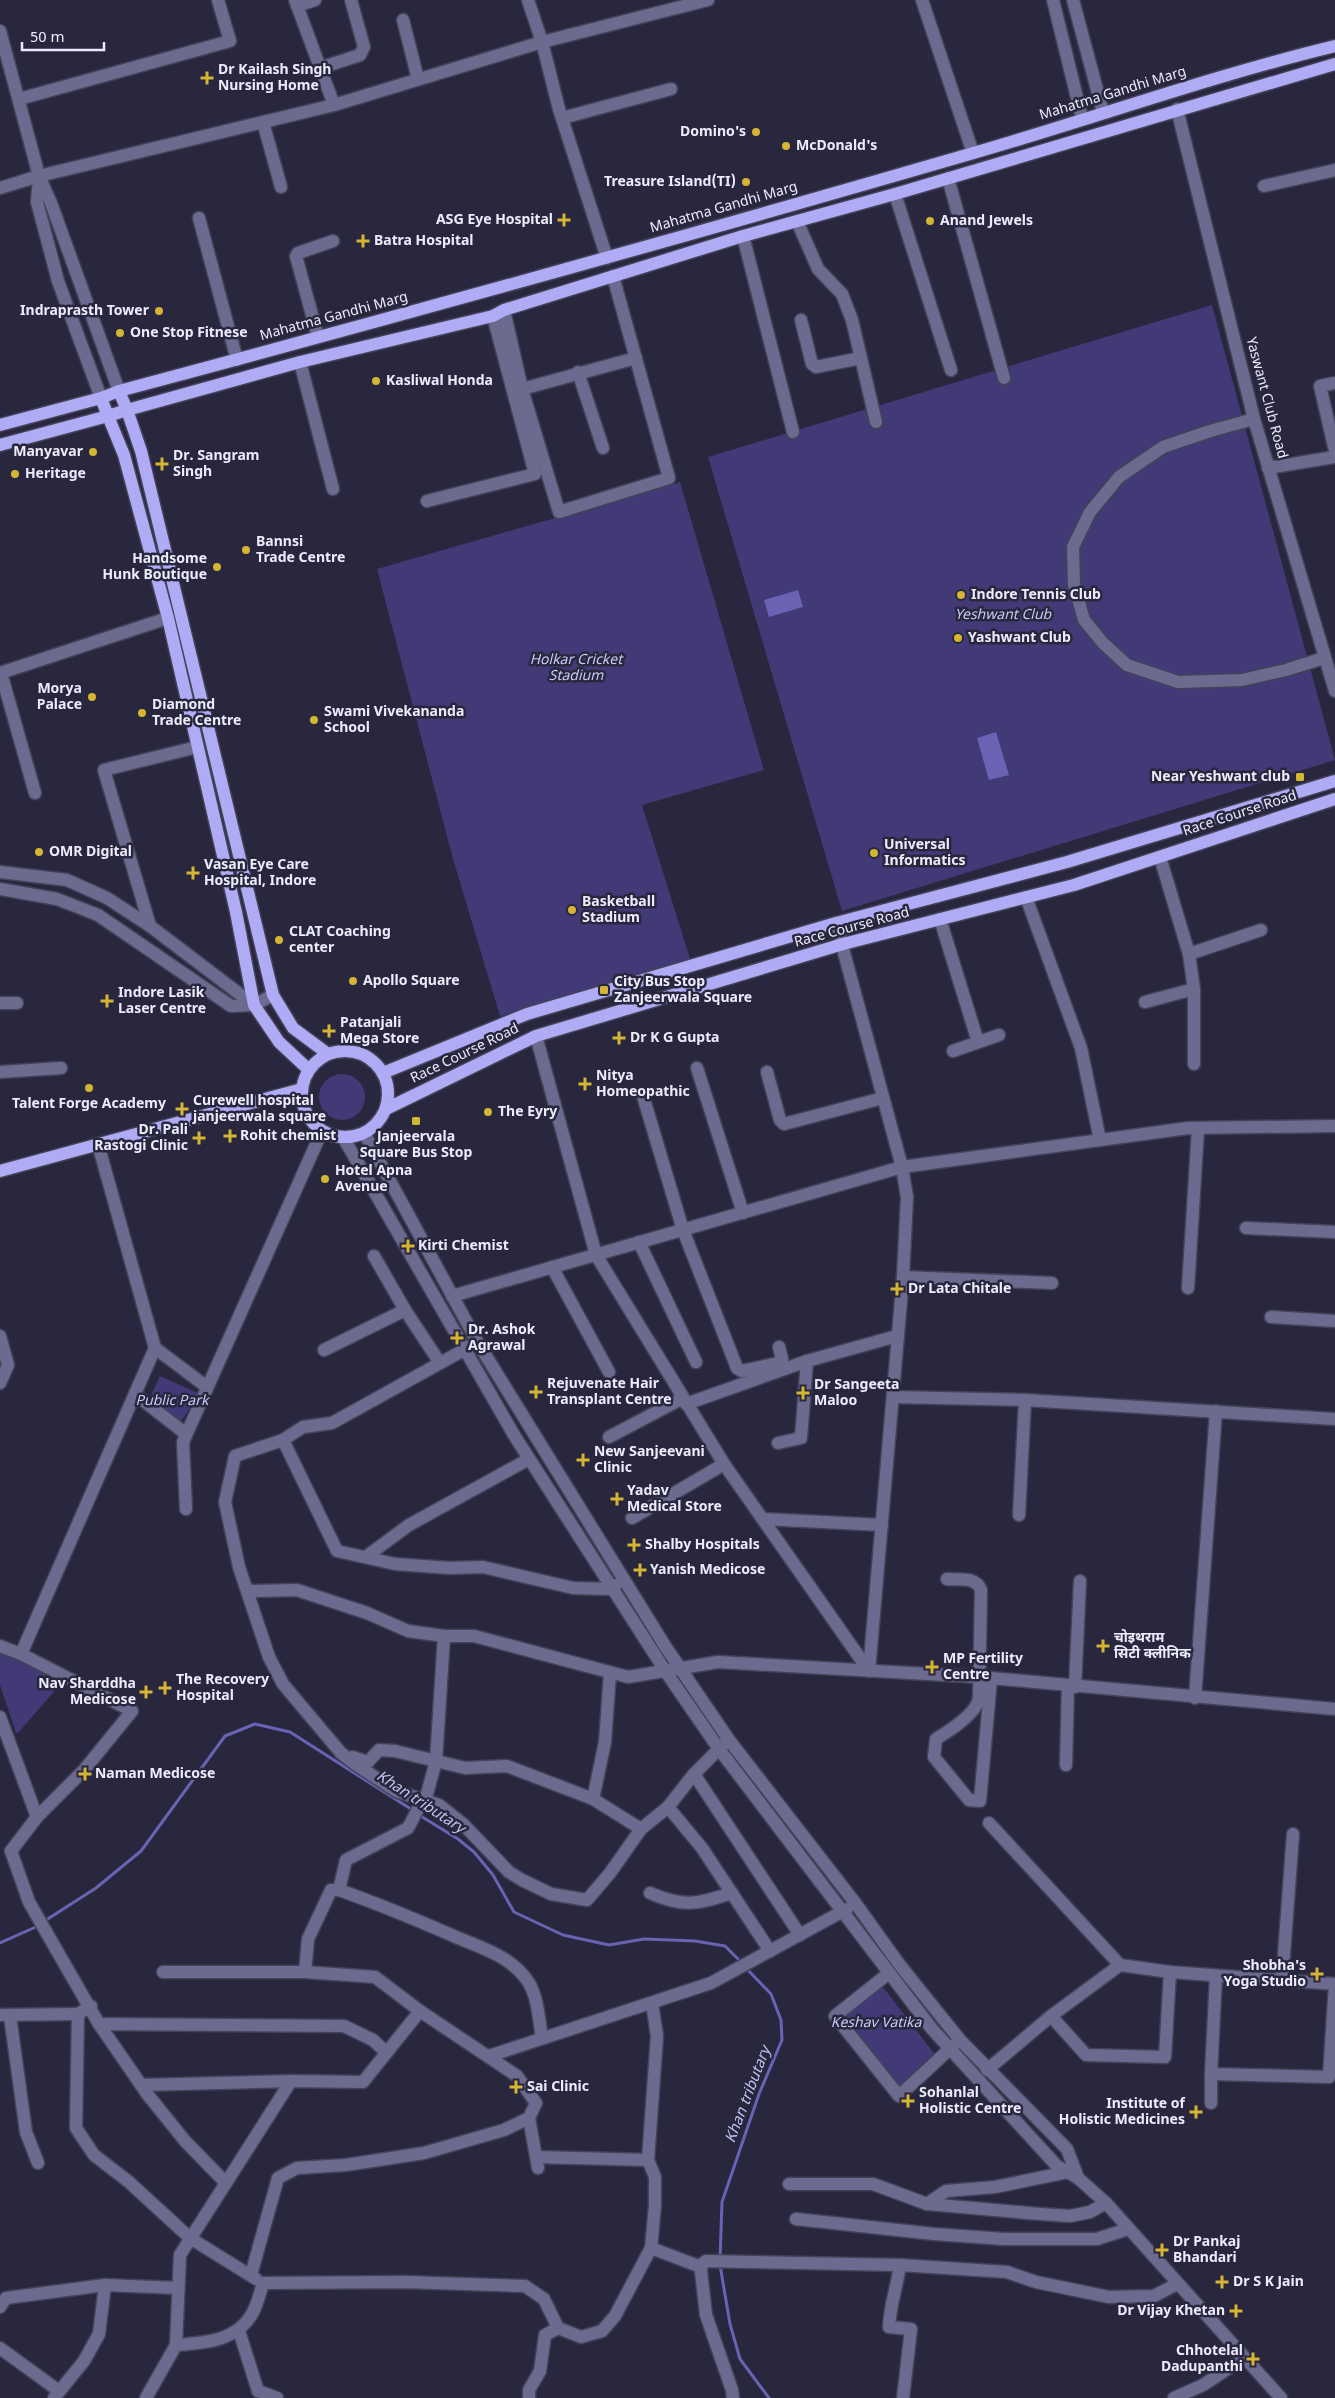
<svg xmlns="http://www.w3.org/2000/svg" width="1335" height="2398" font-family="Georgia,'Noto Sans Devanagari',serif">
<rect width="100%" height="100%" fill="#29273e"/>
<g fill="#413a76">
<path d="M1212,305L1335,760L842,911L708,457Z"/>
<path d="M680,482L764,770L642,805L691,962L500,1016L453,859L377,569Z"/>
<circle cx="342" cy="1097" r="23"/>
<path d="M160,1376L200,1394L179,1424L146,1406Z"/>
<path d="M0,1642L71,1672L18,1733H16L0,1685Z"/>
<path d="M880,1983L936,2056L901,2092L834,2018Z"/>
</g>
<g fill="#6b62b3">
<path d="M798,590L803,607L769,617L764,600Z"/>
<path d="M996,732L1009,775L989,780L977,738Z"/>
</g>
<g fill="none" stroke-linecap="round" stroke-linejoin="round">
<g stroke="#6b62b3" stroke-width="3">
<path d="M419,1815L458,1839L474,1852L493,1875L514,1912L563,1935L609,1945L644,1939L695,1941L725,1946L742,1963"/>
<path d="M43,1922L96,1888L141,1851L225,1736L255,1724L290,1732L414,1811"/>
<path d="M0,1943L38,1926"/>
<path d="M720,2259L722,2202L759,2094L782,2040L781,2020L771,1994L746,1968"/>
<path d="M720,2265L730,2324L740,2359L769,2398"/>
</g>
<g stroke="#444258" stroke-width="15">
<g id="minor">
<path d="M295,0L334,105"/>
<path d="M528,0L542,42L559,109L607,258"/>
<path d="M922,0L973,153"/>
<path d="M1053,0L1082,118"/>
<path d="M1073,0L1103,112"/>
<path d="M297,6L315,0"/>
<path d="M403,20L418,79"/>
<path d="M0,31L39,176L51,203L119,391"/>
<path d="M320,68L360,55L364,47L351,0"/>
<path d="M19,99L230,41L218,0"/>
<path d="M1177,109L1254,419L1335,691"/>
<path d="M562,118L671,89"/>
<path d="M263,122L281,187"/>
<path d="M39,178L37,202L58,281L101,398"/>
<path d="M948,178L1004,378"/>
<path d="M1264,186L1335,170"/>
<path d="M0,188L39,176L334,105L542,42L708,0"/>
<path d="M895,194L951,370"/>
<path d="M199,218L237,360"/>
<path d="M797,221L818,269L842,294L852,320L876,422"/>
<path d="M743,236L793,432"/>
<path d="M504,310L522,389L559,512L669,478L613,276"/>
<path d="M801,320L812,364L816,367L861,358"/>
<path d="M318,337L296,256L298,253L333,241"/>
<path d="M300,362L333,489"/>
<path d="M578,372L603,448"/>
<path d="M1335,383L1320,386L1335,451"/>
<path d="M522,389L636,358"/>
<path d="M1254,419L1210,431L1163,447L1119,477L1090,512L1073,547L1074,584L1084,620L1103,643L1127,665L1178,682L1242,680L1286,670L1324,658"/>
<path d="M1268,468L1335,457"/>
<path d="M427,501L535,474L493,316"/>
<path d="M0,673L168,618"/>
<path d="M1,673L35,793"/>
<path d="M1160,857L1189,954L1261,930"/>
<path d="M0,872L67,880L107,898L150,926L254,1005"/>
<path d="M0,889L57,899L98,915L231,1006L254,1005L273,995"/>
<path d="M1026,897L1081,1048L1100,1140"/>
<path d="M940,919L978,1042"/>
<path d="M836,923L902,1167L907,1197L903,1277L869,1671"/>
<path d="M150,926L104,770L197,747"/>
<path d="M1189,954L1194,989V1064"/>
<path d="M1145,1002L1194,989"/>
<path d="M0,1003H17"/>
<path d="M536,1036L596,1255L724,1464L632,1518"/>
<path d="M953,1051L999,1035"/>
<path d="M697,1068L743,1213"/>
<path d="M0,1072L61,1068"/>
<path d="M767,1072L780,1120L784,1124L883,1098"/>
<path d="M643,1096L683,1230L737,1368L742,1371L778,1363L782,1359L779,1347"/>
<path d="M364,1133L478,1343L665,1646L729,1740L856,1904L899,1964L960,2040L1067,2149L1078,2178"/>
<path d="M343,1137L514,1435L666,1672L719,1749L932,2029L1057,2166L1078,2178L1106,2203L1281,2398"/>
<path d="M1246,1228L1335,1232"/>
<path d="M639,1242L696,1362"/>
<path d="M374,1256L405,1310L440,1363"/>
<path d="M552,1267L609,1372"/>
<path d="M903,1277L1052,1283"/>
<path d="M1188,1288L1198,1129"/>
<path d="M452,1296L902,1167L1188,1128L1335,1126"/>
<path d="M1271,1317L1335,1321"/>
<path d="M0,1336L8,1365L0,1383"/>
<path d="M471,1346L332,1423L303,1427L283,1440L235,1456L225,1502L239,1567L269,1657L283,1684L341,1753L355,1764L396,1791L439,1805L463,1824L509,1872L522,1880L551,1894L587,1900L610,1873L641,1829L668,1807L694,1774L725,1743"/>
<path d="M155,1348L207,1387"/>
<path d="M324,1350L405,1310"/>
<path d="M135,1394L186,1434"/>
<path d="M893,1397L1025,1400L1335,1419"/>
<path d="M686,1404L807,1361L897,1336"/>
<path d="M609,1437L683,1398"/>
<path d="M283,1440L337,1551L395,1564L450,1568L483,1567L573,1588L612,1589L616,1585"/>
<path d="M778,1443L801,1438L807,1361"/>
<path d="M724,1464L869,1671"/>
<path d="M186,1509L183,1442L322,1131"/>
<path d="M1019,1515L1025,1400"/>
<path d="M763,1519L882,1525"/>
<path d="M367,1556L409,1525L529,1459"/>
<path d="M947,1579C959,1580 976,1576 981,1590L979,1697C978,1713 949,1731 936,1739L934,1757L969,1800L980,1801L991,1679"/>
<path d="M249,1591L297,1590L367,1613L408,1631L444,1636H474L628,1677L718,1662L980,1677L1335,1709"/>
<path d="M0,1646L21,1654L132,1711L84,1770L37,1817L11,1851"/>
<path d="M21,1654L155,1348L98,1144"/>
<path d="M1075,1687L1080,1581"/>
<path d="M1195,1698L1216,1411"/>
<path d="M0,1717L37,1817"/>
<path d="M352,1757L368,1762L379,1750L395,1751L465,1768L507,1766L593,1799L641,1829"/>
<path d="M1066,1765L1068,1686"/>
<path d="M694,1774L800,1935"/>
<path d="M593,1799L605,1742L610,1673"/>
<path d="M668,1807L702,1848L770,1951"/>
<path d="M989,1823L1120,1965"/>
<path d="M11,1851L29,1902L99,2024L148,2095L185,2141L226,2183"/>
<path d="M339,1890C379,1904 417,1920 456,1937C482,1948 513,1957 529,1983C538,1998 539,2021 542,2038"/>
<path d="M650,1893C685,1908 697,1904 732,1893"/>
<path d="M163,1972H305L375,1977L420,2011L517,2076L536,2103L529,2118L504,2130L424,2153L346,2165L297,2168L278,2178L251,2275"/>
<path d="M305,1972L308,1939L331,1890H339L346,1860L408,1828L419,1807L425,1801L436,1761L444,1636"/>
<path d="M889,1973L835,2016L899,2096L954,2045"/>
<path d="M1216,1976L1211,2074L1329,2077L1335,1984"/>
<path d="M1282,1981L1293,1834"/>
<path d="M91,2006L78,2014L76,2128L94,2155L129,2182L190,2238L256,2279"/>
<path d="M0,2015L78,2014"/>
<path d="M10,2016L26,2132L38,2163"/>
<path d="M1051,2016L1086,2055L1165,2057L1170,1972"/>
<path d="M99,2024L344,2026L373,2040L386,2052"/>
<path d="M489,2056L711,1983L847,1909"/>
<path d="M987,2070L1051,2016L1120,1965L1170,1972L1335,1984"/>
<path d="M141,2085L291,2081L363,2082L420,2011"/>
<path d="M1211,2103V2074"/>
<path d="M529,2118L538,2168"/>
<path d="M537,2157L648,2160"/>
<path d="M789,2184H873L927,2204L1040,2214L1070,2216L1090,2212L1106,2203"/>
<path d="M927,2204L946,2191L995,2187L1068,2172"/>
<path d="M796,2219L934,2234L1004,2239H1097L1128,2229"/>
<path d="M651,2248L701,2267"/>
<path d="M900,2265C897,2287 890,2305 889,2327L911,2329L903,2398"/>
<path d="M0,2307L6,2298L105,2285L178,2288"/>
<path d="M239,2331L258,2391"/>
<path d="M176,2345C205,2343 238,2341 253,2312C258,2303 260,2292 263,2283L405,2282L525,2286L544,2299L558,2328"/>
<path d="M0,2348L59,2391"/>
<path d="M258,2391L277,2398"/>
<path d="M54,2398L84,2361L99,2334L105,2285"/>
<path d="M146,2398L176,2345L180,2255L291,2081"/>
<path d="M529,2398V2390L540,2371L545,2335L558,2328L581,2337L602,2331L615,2316L651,2248L655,2205V2177L648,2160L657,2036L652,2003"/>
<path d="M733,2398L732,2390L706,2315L701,2271L702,2264L706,2261L900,2265L1007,2272L1036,2282L1109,2297L1154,2296L1177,2284"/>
<path d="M1174,2398L1203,2385L1244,2358"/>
</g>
</g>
<g stroke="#444258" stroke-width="15">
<g id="major">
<path d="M119,391C404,315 687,236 970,154C1092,119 1211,76 1335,46"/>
<path d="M0,425L101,398L119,391L127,410L108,416L101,398"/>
<path d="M0,445L108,416L124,455L168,618L236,912L254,1005L279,1042L309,1070"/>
<circle cx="345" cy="1094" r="43"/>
<path d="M328,1054L293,1028L273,995L141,451L127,410L300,362L493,316L504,310L743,236L895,194L1335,64"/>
<path d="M383,1073L527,1014L836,923L1067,862L1335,781"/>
<path d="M386,1109L536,1036L843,944L1074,885L1335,799"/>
<path d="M0,1171L302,1089"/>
</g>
</g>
<use href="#minor" stroke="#6c6b8f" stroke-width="12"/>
<use href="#major" stroke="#afabf5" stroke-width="12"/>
</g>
<g fill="#d5b534" stroke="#29273e" stroke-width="2">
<path d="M204.5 70.5h5v5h5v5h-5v5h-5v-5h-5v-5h5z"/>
<circle cx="756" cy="132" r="5"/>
<circle cx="786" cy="146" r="5"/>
<circle cx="746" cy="182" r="5"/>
<path d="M561.5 212.5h5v5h5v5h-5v5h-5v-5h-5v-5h5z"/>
<circle cx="930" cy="221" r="5"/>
<path d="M360.5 233.5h5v5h5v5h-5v5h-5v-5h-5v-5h5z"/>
<circle cx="159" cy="311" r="5"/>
<circle cx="120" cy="333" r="5"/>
<circle cx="376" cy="381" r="5"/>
<circle cx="93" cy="452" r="5"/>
<path d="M159.5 456.5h5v5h5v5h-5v5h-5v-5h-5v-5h5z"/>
<circle cx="15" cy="474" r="5"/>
<circle cx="246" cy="550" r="5"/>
<circle cx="217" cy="567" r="5"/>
<circle cx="961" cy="595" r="5"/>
<circle cx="958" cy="638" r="5"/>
<circle cx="92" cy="697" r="5"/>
<circle cx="142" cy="713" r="5"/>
<circle cx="314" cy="720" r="5"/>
<rect x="1295" y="772" width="10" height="10" rx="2.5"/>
<circle cx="39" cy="852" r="5"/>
<circle cx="874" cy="853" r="5"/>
<path d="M190.5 865.5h5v5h5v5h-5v5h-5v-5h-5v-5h5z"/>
<circle cx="572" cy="910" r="5"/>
<circle cx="279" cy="940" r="5"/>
<circle cx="353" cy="981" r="5"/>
<rect x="599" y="985" width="10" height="10" rx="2.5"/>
<path d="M104.5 993.5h5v5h5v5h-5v5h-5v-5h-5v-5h5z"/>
<path d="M326.5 1023.5h5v5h5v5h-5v5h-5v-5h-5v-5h5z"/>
<path d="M616.5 1030.5h5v5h5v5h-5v5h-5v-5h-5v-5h5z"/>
<path d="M582.5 1076.5h5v5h5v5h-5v5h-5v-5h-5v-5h5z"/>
<circle cx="89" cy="1088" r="5"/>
<path d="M179.5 1101.5h5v5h5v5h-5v5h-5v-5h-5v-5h5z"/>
<circle cx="488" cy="1112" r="5"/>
<rect x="411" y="1116" width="10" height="10" rx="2.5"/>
<path d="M227.5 1128.5h5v5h5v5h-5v5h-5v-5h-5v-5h5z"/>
<path d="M196.5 1130.5h5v5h5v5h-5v5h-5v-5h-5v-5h5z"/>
<circle cx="325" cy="1179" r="5"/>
<path d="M405.5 1238.5h5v5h5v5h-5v5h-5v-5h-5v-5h5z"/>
<path d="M894.5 1281.5h5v5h5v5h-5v5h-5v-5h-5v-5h5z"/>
<path d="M454.5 1330.5h5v5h5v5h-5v5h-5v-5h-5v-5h5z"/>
<path d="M533.5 1384.5h5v5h5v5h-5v5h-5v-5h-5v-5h5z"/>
<path d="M800.5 1385.5h5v5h5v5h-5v5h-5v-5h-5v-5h5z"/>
<path d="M580.5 1452.5h5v5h5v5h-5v5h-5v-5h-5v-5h5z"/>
<path d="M614.5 1491.5h5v5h5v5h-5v5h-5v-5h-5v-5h5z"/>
<path d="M631.5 1537.5h5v5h5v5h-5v5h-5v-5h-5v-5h5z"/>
<path d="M637.5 1562.5h5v5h5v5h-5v5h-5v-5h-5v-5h5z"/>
<path d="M1100.5 1638.5h5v5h5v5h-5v5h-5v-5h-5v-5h5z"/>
<path d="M929.5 1659.5h5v5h5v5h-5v5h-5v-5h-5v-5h5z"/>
<path d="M162.5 1680.5h5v5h5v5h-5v5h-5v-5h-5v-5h5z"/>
<path d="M143.5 1684.5h5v5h5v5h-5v5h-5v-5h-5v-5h5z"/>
<path d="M82.5 1766.5h5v5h5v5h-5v5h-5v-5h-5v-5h5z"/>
<path d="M1314.5 1966.5h5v5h5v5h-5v5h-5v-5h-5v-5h5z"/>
<path d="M513.5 2079.5h5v5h5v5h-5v5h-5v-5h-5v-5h5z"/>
<path d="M905.5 2093.5h5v5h5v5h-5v5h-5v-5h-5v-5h5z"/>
<path d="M1193.5 2104.5h5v5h5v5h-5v5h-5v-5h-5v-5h5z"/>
<path d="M1159.5 2242.5h5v5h5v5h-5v5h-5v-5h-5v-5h5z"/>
<path d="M1219.5 2274.5h5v5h5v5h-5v5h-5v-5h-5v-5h5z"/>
<path d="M1233.5 2303.5h5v5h5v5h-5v5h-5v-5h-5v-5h5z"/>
<path d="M1250.5 2351.5h5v5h5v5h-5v5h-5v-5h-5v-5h5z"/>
</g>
<g text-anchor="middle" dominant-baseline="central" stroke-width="5" stroke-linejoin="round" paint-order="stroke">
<g font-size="14" font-weight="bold" fill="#ebebfb" stroke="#29273e" text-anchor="start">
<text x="218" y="70">Dr Kailash Singh<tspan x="218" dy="16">Nursing Home</tspan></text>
<text x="746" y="132" text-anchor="end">Domino's</text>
<text x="796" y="146">McDonald's</text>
<text x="736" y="182" text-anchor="end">Treasure Island(TI)</text>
<text x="553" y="220" text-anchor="end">ASG Eye Hospital</text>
<text x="940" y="221">Anand Jewels</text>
<text x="374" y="241">Batra Hospital</text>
<text x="149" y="311" text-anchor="end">Indraprasth Tower</text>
<text x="130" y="333">One Stop Fitnese</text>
<text x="386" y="381">Kasliwal Honda</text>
<text x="83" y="452" text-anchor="end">Manyavar</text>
<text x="173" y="456">Dr. Sangram<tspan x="173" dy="16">Singh</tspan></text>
<text x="25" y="474">Heritage</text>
<text x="256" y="542">Bannsi<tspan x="256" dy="16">Trade Centre</tspan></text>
<text x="207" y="559" text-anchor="end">Handsome<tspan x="207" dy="16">Hunk Boutique</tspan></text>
<text x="971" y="595">Indore Tennis Club</text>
<text x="968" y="638">Yashwant Club</text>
<text x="82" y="689" text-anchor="end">Morya<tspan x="82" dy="16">Palace</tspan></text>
<text x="152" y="705">Diamond<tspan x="152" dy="16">Trade Centre</tspan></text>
<text x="324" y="712">Swami Vivekananda<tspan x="324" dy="16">School</tspan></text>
<text x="1290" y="777" text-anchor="end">Near Yeshwant club</text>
<text x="884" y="845">Universal<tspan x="884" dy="16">Informatics</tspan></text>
<text x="49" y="852">OMR Digital</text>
<text x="204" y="865">Vasan Eye Care<tspan x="204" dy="16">Hospital, Indore</tspan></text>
<text x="582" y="902">Basketball<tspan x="582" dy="16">Stadium</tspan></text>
<text x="289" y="932">CLAT Coaching<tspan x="289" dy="16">center</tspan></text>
<text x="363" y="981">Apollo Square</text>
<text x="614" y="982">City Bus Stop<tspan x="614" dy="16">Zanjeerwala Square</tspan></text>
<text x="118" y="993">Indore Lasik<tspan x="118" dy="16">Laser Centre</tspan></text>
<text x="340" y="1023">Patanjali<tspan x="340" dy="16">Mega Store</tspan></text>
<text x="630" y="1038">Dr K G Gupta</text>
<text x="596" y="1076">Nitya<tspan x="596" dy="16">Homeopathic</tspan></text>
<text x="193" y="1101">Curewell hospital<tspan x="193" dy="16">janjeerwala square</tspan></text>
<text x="89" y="1104" text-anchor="middle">Talent Forge Academy</text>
<text x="498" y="1112">The Eyry</text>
<text x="188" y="1130" text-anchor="end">Dr. Pali<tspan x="188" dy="16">Rastogi Clinic</tspan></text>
<text x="240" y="1136">Rohit chemist</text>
<text x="416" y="1137" text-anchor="middle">Janjeervala<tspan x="416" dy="16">Square Bus Stop</tspan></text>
<text x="335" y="1171">Hotel Apna<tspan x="335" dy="16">Avenue</tspan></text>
<text x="418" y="1246">Kirti Chemist</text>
<text x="908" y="1289">Dr Lata Chitale</text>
<text x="468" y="1330">Dr. Ashok<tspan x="468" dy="16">Agrawal</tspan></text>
<text x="547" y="1384">Rejuvenate Hair<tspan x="547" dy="16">Transplant Centre</tspan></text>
<text x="814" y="1385">Dr Sangeeta<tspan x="814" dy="16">Maloo</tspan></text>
<text x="594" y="1452">New Sanjeevani<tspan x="594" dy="16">Clinic</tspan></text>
<text x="627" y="1491">Yadav<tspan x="627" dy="16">Medical Store</tspan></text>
<text x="645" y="1545">Shalby Hospitals</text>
<text x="650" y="1570">Yanish Medicose</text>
<text x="1114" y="1638">चोइथराम<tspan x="1114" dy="16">सिटी क्लीनिक</tspan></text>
<text x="943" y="1659">MP Fertility<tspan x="943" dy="16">Centre</tspan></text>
<text x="176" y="1680">The Recovery<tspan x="176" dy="16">Hospital</tspan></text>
<text x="136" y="1684" text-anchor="end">Nav Sharddha<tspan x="136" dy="16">Medicose</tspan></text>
<text x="95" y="1774">Naman Medicose</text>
<text x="1306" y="1966" text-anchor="end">Shobha's<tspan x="1306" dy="16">Yoga Studio</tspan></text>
<text x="527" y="2087">Sai Clinic</text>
<text x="919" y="2093">Sohanlal<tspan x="919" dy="16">Holistic Centre</tspan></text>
<text x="1185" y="2104" text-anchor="end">Institute of<tspan x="1185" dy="16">Holistic Medicines</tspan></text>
<text x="1173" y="2242">Dr Pankaj<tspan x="1173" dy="16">Bhandari</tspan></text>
<text x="1233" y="2282">Dr S K Jain</text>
<text x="1225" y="2311" text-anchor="end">Dr Vijay Khetan</text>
<text x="1243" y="2351" text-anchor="end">Chhotelal<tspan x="1243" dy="16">Dadupanthi</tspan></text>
</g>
<g font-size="14" fill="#ebebfb" stroke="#29273e">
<text transform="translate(1113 94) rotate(-17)">Mahatma Gandhi Marg</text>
<text transform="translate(724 208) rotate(-16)">Mahatma Gandhi Marg</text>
<text transform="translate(334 317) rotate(-15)">Mahatma Gandhi Marg</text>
<text transform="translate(1266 398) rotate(75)">Yaswant Club Road</text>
<text transform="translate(1240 814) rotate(-18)">Race Course Road</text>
<text transform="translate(852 928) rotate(-15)">Race Course Road</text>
<text transform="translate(465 1054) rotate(-26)">Race Course Road</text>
</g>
<g font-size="14" font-style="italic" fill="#cbcaf7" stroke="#29273e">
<text x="1003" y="615">Yeshwant Club</text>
<text x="576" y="660">Holkar Cricket<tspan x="576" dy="16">Stadium</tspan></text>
<text x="172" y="1401">Public Park</text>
<text x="876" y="2023">Keshav Vatika</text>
</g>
<g font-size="15" font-style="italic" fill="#c4c3f0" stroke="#29273e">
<text transform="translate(420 1803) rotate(33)">Khan tributary</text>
<text transform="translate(749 2095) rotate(-69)">Khan tributary</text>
</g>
</g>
<path d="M22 42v8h82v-8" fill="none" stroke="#ebebfb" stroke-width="2.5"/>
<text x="30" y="42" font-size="15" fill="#ebebfb" stroke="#29273e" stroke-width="4" paint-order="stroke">50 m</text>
</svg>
